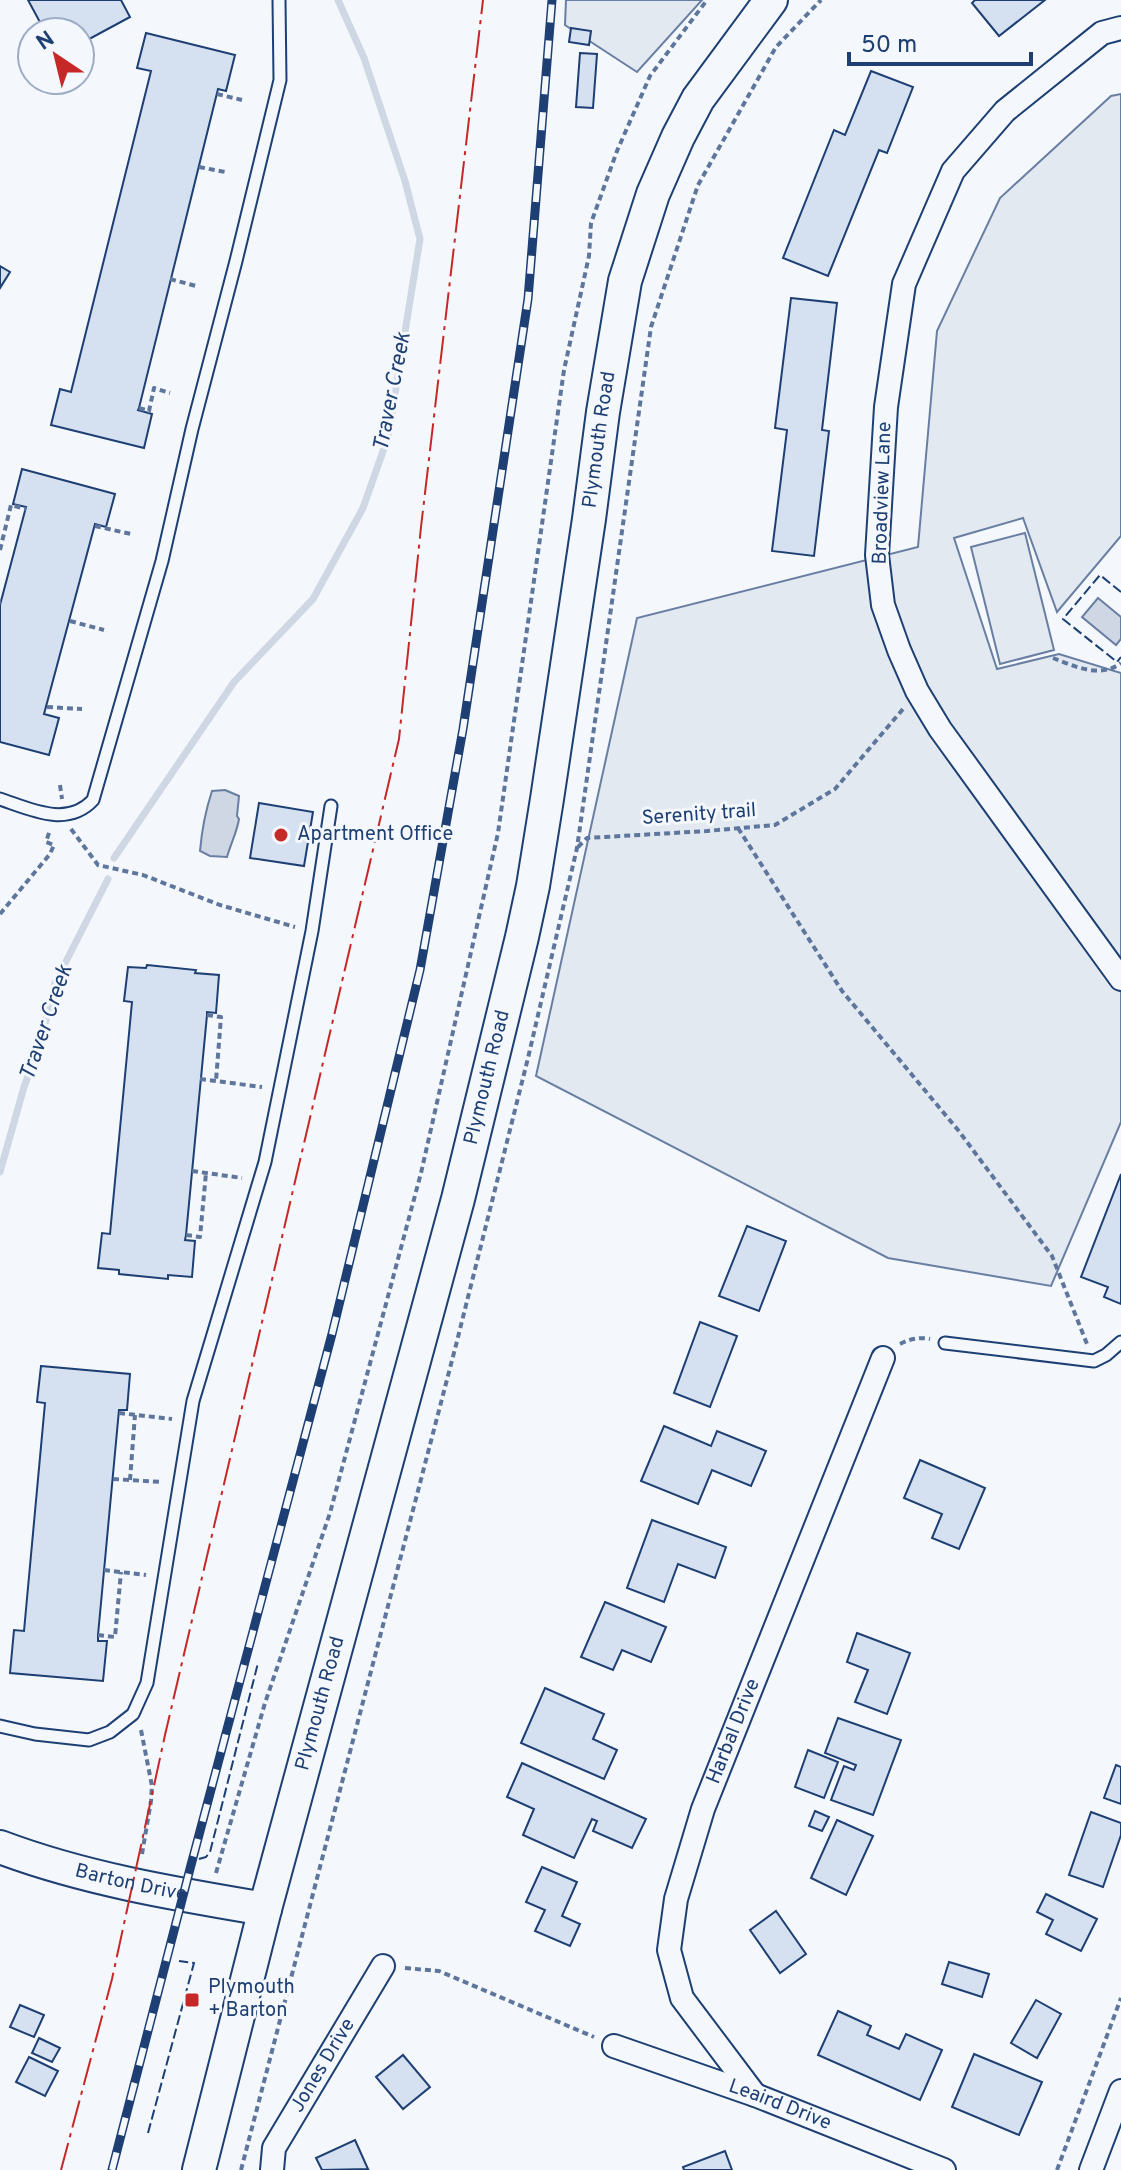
<svg xmlns="http://www.w3.org/2000/svg" width="1121" height="2170" font-family="Overpass,sans-serif">
<rect width="100%" height="100%" fill="#f4f7fb"/>
<g fill="#e3e9f0" stroke="#687fa3" stroke-width="2">
<path d="M566,0H702L637,72L565,25Z"/>
<path d="M1121,94V536L1057,612L1023,518L954,538L997,669L1059,654L1121,673V1122L1051,1286L888,1258L536,1076L637,618L918,547L937,331L1000,198L1111,96Z"/>
<path d="M1025,533L1054,650L1000,664L971,547Z"/>
</g>
<g fill="#cfd7e4" stroke="#687fa3" stroke-width="2">
<path d="M1098,598L1121,617V639L1116,645L1082,617Z"/>
<path d="M225,790L239,796L237,816L239,819C237,832 231,843 227,857L210,856L200,851C202,828 205,812 212,791Z"/>
</g>
<g fill="none" stroke-linecap="round" stroke-linejoin="round">
<g stroke="#cfd7e4" stroke-width="7">
<path d="M114,858L234,682L313,599L363,508L388,437L420,239L405,181L364,58L338,0"/>
<path d="M0,1172L24,1087L41,1040L55,983L108,879"/>
</g>
</g>
<g fill="#d5e0f0" stroke="#1d3f73" stroke-width="2">
<path d="M28,0H121L130,17L80,44V32H32V37L29,30L41,24Z"/>
<path d="M975,0H1045L999,36L972,3Z"/>
<path d="M571,28L591,31L589,45L569,42Z"/>
<path d="M146,33L235,55L226,91L218,89L139,408L138,410L152,414L144,448L51,425L60,389L71,392L151,71L137,68Z"/>
<path d="M580,53L597,54L593,108L576,107Z"/>
<path d="M871,71L913,87L887,153L879,150L828,276L783,258L834,130L845,135Z"/>
<path d="M0,266L10,272L0,288Z"/>
<path d="M791,298L837,303L822,430L829,431L814,556L772,551L787,430L775,428Z"/>
<path d="M22,469L115,494L106,527L95,524L44,714L59,718L49,755L0,742V605L26,507L13,504Z"/>
<path d="M259,803L313,812L304,866L250,858Z"/>
<path d="M147,965L196,970L195,973L219,975L216,1013L207,1012V1015L186,1235L185,1240L195,1241L192,1277L168,1275V1279L119,1274V1270L98,1268L102,1233L110,1234L132,1002L124,1001L128,967L146,968Z"/>
<path d="M1121,1174V1304L1104,1297L1108,1287L1081,1277Z"/>
<path d="M747,1226L786,1241L759,1311L719,1296Z"/>
<path d="M700,1322L737,1336L710,1407L674,1393Z"/>
<path d="M41,1366L130,1374L127,1410H119L98,1635V1641H107L103,1681L10,1673L14,1630L24,1631L45,1403L37,1402Z"/>
<path d="M664,1426L711,1446L717,1431L766,1451L751,1486L712,1470L698,1504L641,1481Z"/>
<path d="M920,1460L985,1488L959,1549L932,1538L942,1514L904,1498Z"/>
<path d="M652,1520L726,1547L715,1578L678,1564L664,1602L627,1588Z"/>
<path d="M605,1602L666,1627L651,1662L622,1650L613,1670L581,1657Z"/>
<path d="M857,1633L910,1653L887,1714L855,1702L868,1670L847,1662Z"/>
<path d="M545,1688L604,1714L593,1739L617,1750L604,1779L521,1743Z"/>
<path d="M838,1718L901,1740L873,1815L831,1800L844,1766L854,1770L856,1765L825,1753Z"/>
<path d="M808,1750L838,1762L824,1798L795,1787Z"/>
<path d="M522,1763L646,1819L632,1848L593,1831L597,1821L592,1819L574,1858L523,1835L534,1809L507,1797Z"/>
<path d="M1116,1765L1121,1767V1804L1104,1798Z"/>
<path d="M815,1811L829,1817L822,1831L809,1826Z"/>
<path d="M1091,1812L1121,1823V1835L1103,1887L1069,1875Z"/>
<path d="M837,1820L873,1836L846,1895L811,1878Z"/>
<path d="M542,1867L577,1882L562,1916L580,1924L570,1946L535,1931L545,1910L526,1902Z"/>
<path d="M1046,1894L1097,1919L1081,1951L1046,1934L1053,1920L1037,1912Z"/>
<path d="M776,1911L806,1954L780,1973L750,1930Z"/>
<path d="M949,1962L989,1974L982,1997L942,1984Z"/>
<path d="M1036,2000L1061,2014L1037,2058L1011,2043Z"/>
<path d="M20,2005L44,2015L34,2037L10,2027Z"/>
<path d="M838,2011L871,2026L867,2035L899,2049L906,2034L942,2050L920,2100L818,2055Z"/>
<path d="M39,2038L60,2048L52,2062L32,2053Z"/>
<path d="M974,2054L1042,2082L1019,2135L952,2107Z"/>
<path d="M403,2055L430,2087L403,2109L376,2077Z"/>
<path d="M29,2057L58,2071L45,2096L16,2082Z"/>
<path d="M355,2140L368,2169L322,2170L316,2158Z"/>
<path d="M725,2151L732,2170H684L683,2167Z"/>
</g>
<g fill="none" stroke-linecap="round" stroke-linejoin="round">
<g stroke="#1d3f73" stroke-width="15">
<g id="service">
<path d="M0,799C30,809 67,828 93,800L162,561L192,429L236,261L280,80L279,0"/>
<path d="M945,1343L1094,1361L1106,1355L1121,1342"/>
<path d="M0,1726L35,1734L89,1740L110,1732L133,1714L147,1683L193,1401L265,1162L312,931L331,806"/>
</g>
</g>
<g stroke="#1d3f73" stroke-width="26">
<g id="minor">
<path d="M1121,28L1102,33L1005,111L953,171L904,284L886,407L877,555L883,605L899,650L917,691L940,729L1121,979"/>
<path id="s1" d="M614,2046L755,2095L944,2170"/>
<path id="s2" d="M755,2095L682,1998L669,1950L676,1899L703,1809L883,1358"/>
<path id="s3" d="M272,2170L274,2148L383,1966"/>
<path d="M1091,2170L1121,2091"/>
</g>
</g>
<g stroke="#1d3f73" stroke-width="36">
<g id="secondary">
<path id="s4" d="M0,1847C85,1879 176,1894 265,1909"/>
<path id="s5" d="M199,2170L265,1909L458,1199L522,937L533,886L547,799L589,519L603,412L625,281L653,194L678,137L698,99L771,0"/>
</g>
</g>
<g stroke="#5e769c" stroke-width="4" stroke-dasharray="6 4" stroke-linecap="butt">
<path d="M217,94L242,100"/>
<path d="M199,167L225,172"/>
<path d="M170,279L196,286"/>
<path d="M139,408L149,411L154,388L170,393"/>
<path d="M95,526L131,534"/>
<path d="M0,550L11,505L26,509"/>
<path d="M0,602H1"/>
<path d="M70,621L104,630"/>
<path d="M1053,658C1074,666 1100,679 1121,663"/>
<path d="M47,707L82,709"/>
<path d="M60,785L62,799"/>
<path d="M738,828L842,991L958,1130L1052,1256L1087,1344"/>
<path d="M71,829L98,865L143,875L220,905L295,927"/>
<path d="M578,847L587,838L707,831L775,825L835,789L903,709"/>
<path d="M0,914L50,854L54,845L46,842L50,830"/>
<path d="M207,1015L221,1017L216,1081"/>
<path d="M200,1079L262,1087"/>
<path d="M192,1171L242,1178"/>
<path d="M186,1235L200,1237L206,1173"/>
<path d="M900,1344C910,1339 918,1337 930,1339"/>
<path d="M119,1413L172,1419"/>
<path d="M113,1479L161,1482"/>
<path d="M130,1480L135,1415"/>
<path d="M104,1570L146,1575"/>
<path d="M98,1635L115,1637L121,1572"/>
<path d="M141,1730L152,1786L151,1801L142,1854"/>
<path d="M216,1873L265,1703L330,1513L421,1173L498,833L564,370L589,256L591,223L617,151L650,76L707,0"/>
<path d="M405,1968L439,1971L594,2037"/>
<path d="M241,2170L456,1345L528,1058L577,848L651,327L698,185L776,47L821,0"/>
<path d="M1057,2170L1121,1998"/>
</g>
<use href="#service" stroke="#f4f7fb" stroke-width="11"/>
<use href="#minor" stroke="#f4f7fb" stroke-width="22"/>
<use href="#secondary" stroke="#f4f7fb" stroke-width="32"/>
<g stroke="#1d3f73" stroke-width="9">
<path id="rail" d="M112,2170L191,1865L332,1334L420,970L463,729L528,299L552,0"/>
</g>
<use href="#rail" stroke="#f4f7fb" stroke-width="6" stroke-dasharray="18" stroke-linecap="butt"/>
<g stroke="#1d3f73" stroke-width="2" stroke-dasharray="10 4" stroke-linecap="butt">
<path d="M1121,592L1100,575L1063,619L1117,662L1121,657"/>
<path d="M199,1859L206,1857L210,1852L258,1663"/>
<path d="M148,2133L194,1963L179,1961"/>
</g>
<path stroke="#c62828" stroke-width="2" stroke-dasharray="28 6 4 6" stroke-linecap="butt" d="M61,2170L112,1979L165,1735L399,739L421,527L483,0"/>
</g>
<g fill="#c62828" stroke="#f4f7fb" stroke-width="3">
<circle cx="281" cy="835" r="8"/>
<rect x="184" y="1992" width="16" height="16" rx="4"/>
</g>
<g text-anchor="middle" dominant-baseline="central" stroke-width="6" stroke-linejoin="round" paint-order="stroke">
<g font-size="20" fill="#1d3f73" stroke="#f4f7fb">
<text stroke="none"><textPath href="#s5" startOffset="1778">Plymouth Road</textPath></text>
<text transform="translate(883 493) rotate(-88)">Broadview Lane</text>
<text transform="translate(699 815) rotate(-4)">Serenity trail</text>
<text stroke="none"><textPath href="#s5" startOffset="1130">Plymouth Road</textPath></text>
<text stroke="none"><textPath href="#s5" startOffset="482">Plymouth Road</textPath></text>
<text stroke="none"><textPath href="#s2" startOffset="400">Harbal Drive</textPath></text>
<text stroke="none"><textPath href="#s4" startOffset="136">Barton Drive</textPath></text>
<text stroke="none"><textPath href="#s3" startOffset="118">Jones Drive</textPath></text>
<text stroke="none"><textPath href="#s1" startOffset="176">Leaird Drive</textPath></text>
</g>
<g font-size="20" fill="#1d3f73" stroke="#f4f7fb" text-anchor="start">
<text x="297" y="835">Apartment Office</text>
<text x="208" y="1988">Plymouth<tspan x="208" dy="23">+ Barton</tspan></text>
</g>
<g font-size="22" font-style="italic" fill="#1d3f73" stroke="#f4f7fb">
<text transform="translate(393 392) rotate(-79)">Traver Creek</text>
<text transform="translate(47 1023) rotate(-71)">Traver Creek</text>
</g>
</g>
<g transform="translate(56 56) rotate(325)"><circle r="38" fill="#f4f7fb" stroke="#9eadc5" stroke-width="2"/>
<path d="M0-6L14 30L0 20L-14 30Z" fill="#c62828"/>
<text y="-12" font-size="22" font-weight="bold" text-anchor="middle" fill="#1d3f73">N</text>
</g>
<path d="M849 52v12h182v-12" fill="none" stroke="#1d3f73" stroke-width="4"/>
<text x="861" y="52" font-size="24" fill="#1d3f73" stroke="#f4f7fb" stroke-width="6" paint-order="stroke">50 m</text>
</svg>
